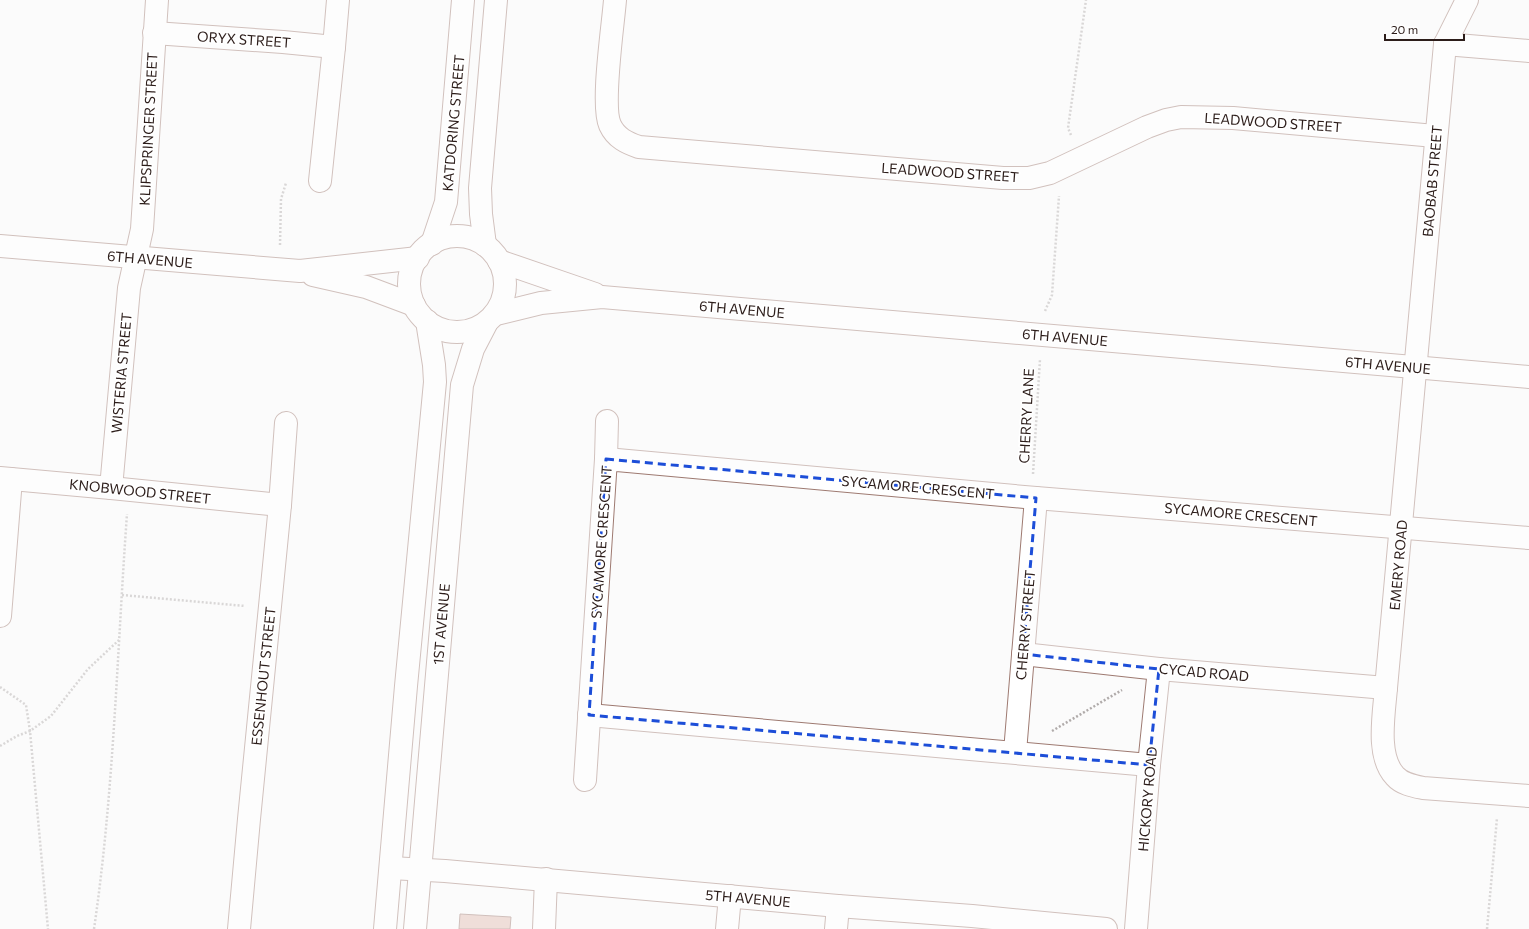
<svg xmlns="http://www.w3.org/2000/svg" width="1529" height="929" font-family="Commissioner,sans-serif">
<rect width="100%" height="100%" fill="#fbfbfb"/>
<path fill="#e1bab0" stroke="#9b776e" d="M460,914L511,917L510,929H459Z"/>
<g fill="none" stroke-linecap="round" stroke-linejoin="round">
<g stroke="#9e7a71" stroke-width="24">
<g id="minor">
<path d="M615,0C613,26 601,105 610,125C616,138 627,143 639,147L1003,178H1029L1050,173L1147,127L1166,120L1181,117L1233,118L1435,136"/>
<path d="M1467,0L1445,44L1386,688C1384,714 1376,756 1395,776C1402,784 1413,786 1423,788L1529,796"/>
<path d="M154,33L283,42L334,47"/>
<path d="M1445,44L1529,51"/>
<path d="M320,181L334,47L338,0"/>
<circle cx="457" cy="284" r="48"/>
<path d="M432,244L446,202L463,0"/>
<path d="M485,245L481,214L480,188L496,0"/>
<path d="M0,246L300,271L418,258"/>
<path d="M499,261L595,294"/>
<path d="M313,275L366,287L414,305"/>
<path d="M496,314L541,303L602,297L1529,377"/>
<path d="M606,459L607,421"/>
<path d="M0,478L111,488L280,505"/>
<path d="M111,488L129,288L142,229L157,0"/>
<path d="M0,616L11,479"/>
<path d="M1023,654L1159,669L1386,688"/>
<path d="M589,715L1149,765"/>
<path d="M1015,752L1036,498"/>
<path d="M585,780L606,459L1036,498L1529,538"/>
<path d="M391,868L445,871L838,906L972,916L1106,929"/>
<path d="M239,929L249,819L280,505L286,423"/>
<path d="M385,929L406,686L435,382L434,365L427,321"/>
<path d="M415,929L462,385L473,349L486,324"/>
<path d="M544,929L546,879"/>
<path d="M727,929L730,896"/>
<path d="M836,929L838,906"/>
<path d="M1136,929L1149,765L1159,669"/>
</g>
</g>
<g stroke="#b0abaa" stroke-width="2.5" stroke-dasharray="2 2" stroke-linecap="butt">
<path d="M1071,135L1068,128L1086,0"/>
<path d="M280,245L281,199L286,183"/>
<path d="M1045,311L1052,295L1059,196"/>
<path d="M1033,474L1040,359"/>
<path d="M122,595L245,606"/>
<path d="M0,687L26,705L30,731L48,929"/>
<path d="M1052,731L1122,690"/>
<path d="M0,746L17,736L30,731L51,716L88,669L119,640"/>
<path d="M94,929C114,792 117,652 127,514"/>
<path d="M1487,929L1497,818"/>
</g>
<use href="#minor" stroke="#fff" stroke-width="22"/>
</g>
<path d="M0 0H1529V929H0ZM606,459L1036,498L1023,654L1159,669L1149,765L589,715Z" fill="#fbfbfb" fill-opacity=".55" fill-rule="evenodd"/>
<path fill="none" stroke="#1d4ed8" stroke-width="3" stroke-dasharray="8 5" stroke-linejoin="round" d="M606,459L1036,498L1023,654L1159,669L1149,765L589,715Z"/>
<g text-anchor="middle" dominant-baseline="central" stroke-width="3.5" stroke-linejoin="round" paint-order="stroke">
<g font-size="14" fill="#2c1d1a" stroke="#fff">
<text transform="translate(244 39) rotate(4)">ORYX STREET</text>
<text transform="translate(1273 122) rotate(4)">LEADWOOD STREET</text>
<text transform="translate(453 123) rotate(-85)">KATDORING STREET</text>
<text transform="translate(148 129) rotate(-87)">KLIPSPRINGER STREET</text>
<text transform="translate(950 172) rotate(4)">LEADWOOD STREET</text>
<text transform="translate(1432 181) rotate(-85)">BAOBAB STREET</text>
<text transform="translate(150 259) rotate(5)">6TH AVENUE</text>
<text transform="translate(742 309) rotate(5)">6TH AVENUE</text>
<text transform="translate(1065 337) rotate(5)">6TH AVENUE</text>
<text transform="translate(1388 365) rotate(5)">6TH AVENUE</text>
<text transform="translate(121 373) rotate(-85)">WISTERIA STREET</text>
<text transform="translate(1026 416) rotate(-87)">CHERRY LANE</text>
<text transform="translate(918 487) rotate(5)">SYCAMORE CRESCENT</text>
<text transform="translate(140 491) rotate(6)">KNOBWOOD STREET</text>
<text transform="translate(1241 514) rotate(5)">SYCAMORE CRESCENT</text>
<text transform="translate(601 542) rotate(-86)">SYCAMORE CRESCENT</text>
<text transform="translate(1398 565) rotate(-85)">EMERY ROAD</text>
<text transform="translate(441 624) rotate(-85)">1ST AVENUE</text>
<text transform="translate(1025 625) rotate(-85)">CHERRY STREET</text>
<text transform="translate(1204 672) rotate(5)">CYCAD ROAD</text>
<text transform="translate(263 676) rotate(-84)">ESSENHOUT STREET</text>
<text transform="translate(1147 799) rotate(-85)">HICKORY ROAD</text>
<text transform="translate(748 898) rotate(5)">5TH AVENUE</text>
</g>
</g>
<path d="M1385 34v6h79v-6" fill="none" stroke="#2c1d1a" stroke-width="2"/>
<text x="1391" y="34" font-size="12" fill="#2c1d1a" stroke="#ffffff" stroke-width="3" paint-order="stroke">20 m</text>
</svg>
